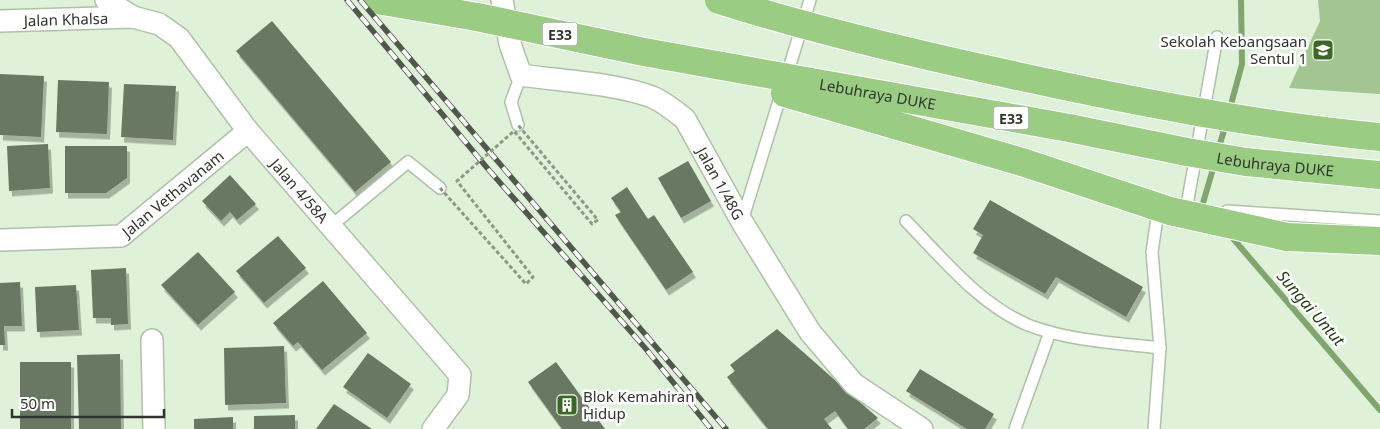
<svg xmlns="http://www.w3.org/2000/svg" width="1380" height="429" font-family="'Noto Sans',sans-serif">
<defs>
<filter id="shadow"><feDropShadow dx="3" dy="5.5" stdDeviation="0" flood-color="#0004"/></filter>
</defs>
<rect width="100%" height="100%" fill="#e0f1d9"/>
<path fill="#a2c592" d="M1318,0H1380V94L1289,88L1320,21Z"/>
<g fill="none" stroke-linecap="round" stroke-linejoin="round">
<g stroke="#80a56f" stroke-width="6">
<path d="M1229,112L1242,64L1241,0"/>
<path d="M1218,150L1226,124"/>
<path d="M1203,203L1215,162"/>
<path d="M1230,235L1380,410"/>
</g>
</g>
<g fill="#697863" filter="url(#shadow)">
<path d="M272,21L391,162L355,192L236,51Z"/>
<path d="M0,74L44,76L41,137L0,135Z"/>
<path d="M58,80L109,82L107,134L56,132Z"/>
<path d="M124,84L176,86L173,140L121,137Z"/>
<path d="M48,144L50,188L9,191L7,146Z"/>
<path d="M65,146H127V178L106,193H65Z"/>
<path d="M688,161L711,201L681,218L658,178Z"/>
<path d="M230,175L256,204L237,220L230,212L221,221L202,201Z"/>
<path d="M627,187L648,219L654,215L693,272L666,290L615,215L621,212L611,198Z"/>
<path d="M990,200L1143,287L1126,317L1056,277L1045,294L973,253L983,235L973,229Z"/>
<path d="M278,236L306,268L264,303L236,271Z"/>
<path d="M198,252L235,292L198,325L161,285Z"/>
<path d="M126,268L128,324L111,325V318H93L91,270Z"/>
<path d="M323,281L367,333L322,370L298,342L293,346L273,323Z"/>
<path d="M20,282L22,326H4L5,345H0V283Z"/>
<path d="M76,285L79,330L37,332L35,287Z"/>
<path d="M777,329L878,418L864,429H848L835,411L824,419L832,429H768L727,377L735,371L730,365Z"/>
<path d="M284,346L286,403L225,405L224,348Z"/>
<path d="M368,353L411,384L387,418L343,387Z"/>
<path d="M120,354L121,429H79L77,355Z"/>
<rect x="20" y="362" width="51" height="67"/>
<path d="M556,362L605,429H562L528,382Z"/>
<path d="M920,369L994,414L985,429H967L906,391Z"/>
<path d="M334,404L372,429H316Z"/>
<path d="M295,415V429H254V416Z"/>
<path d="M233,417V429H194V419Z"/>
</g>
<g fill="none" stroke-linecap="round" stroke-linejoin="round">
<g stroke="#b0c0a9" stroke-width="14">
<g id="lane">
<path d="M518,125L511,102L521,75"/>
<path d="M1187,205L1217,37"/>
<path d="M1227,211L1380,221"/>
<path d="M742,221L810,0"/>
<path d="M906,221C942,258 980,305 1028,325C1069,341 1117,343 1160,348"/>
<path d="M331,226L408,162L440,188"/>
<path d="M1015,429L1050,332"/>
<path d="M1154,429L1160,348L1152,252L1157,218L1168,214"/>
</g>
</g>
<g stroke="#b0c0a9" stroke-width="24">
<g id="street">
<path d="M106,0L133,17"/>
<path id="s1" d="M502,0L510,44L521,75C561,81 615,83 652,97C664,102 675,111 685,119L742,222L810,332L854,384L922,429"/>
<path id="s2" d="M0,21L133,17L159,24L179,38L248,131L460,375L458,395L433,429"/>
<path id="s3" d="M0,240L121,236L248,131"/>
<path d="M152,340L154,429"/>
</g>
</g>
<g stroke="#fff" stroke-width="30">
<path id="highway" d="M377,0L477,17"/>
</g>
<use href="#lane" stroke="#fff" stroke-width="11"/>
<use href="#street" stroke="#fff" stroke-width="21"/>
<use href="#highway" stroke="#9bcc84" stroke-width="28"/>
<g stroke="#50584c" stroke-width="5.5">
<g id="rail">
<path d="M347,0L488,169L646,349L711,429"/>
<path d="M360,0L726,429"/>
</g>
</g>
<use href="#rail" stroke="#fff" stroke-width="4" stroke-dasharray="11" stroke-linecap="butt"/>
<g stroke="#fff" stroke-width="30" stroke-linecap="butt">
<g id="highway-bridge">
<path d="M719,0C814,30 911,53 1008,74C1131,101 1254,125 1380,137"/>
<path id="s4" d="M477,17L644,52L1069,128L1187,152L1246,162L1380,175"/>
<path d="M785,93L1025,163L1170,211L1287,237L1380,241"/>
</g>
</g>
<path stroke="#8c9887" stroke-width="3" stroke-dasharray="4 2.5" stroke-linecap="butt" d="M440,188L526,284L533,277L457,181L514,131L592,224L598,220L518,125"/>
<use href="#highway-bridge" stroke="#9bcc84" stroke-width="28"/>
</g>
<defs>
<g id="school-square" transform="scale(1.125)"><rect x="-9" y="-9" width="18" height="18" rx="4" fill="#3c6725" stroke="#fff"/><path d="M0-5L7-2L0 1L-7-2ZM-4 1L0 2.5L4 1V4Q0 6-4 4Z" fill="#fff"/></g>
<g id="building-square" transform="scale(1.125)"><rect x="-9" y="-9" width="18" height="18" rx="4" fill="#3c6725" stroke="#fff"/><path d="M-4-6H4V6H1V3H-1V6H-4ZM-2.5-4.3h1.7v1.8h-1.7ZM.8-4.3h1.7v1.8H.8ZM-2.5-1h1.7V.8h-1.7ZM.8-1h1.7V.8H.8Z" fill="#fff"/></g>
</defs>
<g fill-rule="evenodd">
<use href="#school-square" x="1323" y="50"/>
<use href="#building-square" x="567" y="405"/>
</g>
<g text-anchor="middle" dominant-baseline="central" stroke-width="5" stroke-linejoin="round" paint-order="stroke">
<g fill="#fff" stroke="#6d726b" stroke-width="1">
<rect x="542.5" y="22.5" width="35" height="23" rx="4"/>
<rect x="993.5" y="106.5" width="35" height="23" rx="4"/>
</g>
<g font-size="14" font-weight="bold" fill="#2f352c">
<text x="560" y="34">E33</text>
<text x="1011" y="118">E33</text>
</g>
<g font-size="15" fill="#2f352c" stroke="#fff">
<text stroke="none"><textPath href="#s2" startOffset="66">Jalan Khalsa</textPath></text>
<text stroke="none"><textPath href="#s4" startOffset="408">Lebuhraya DUKE</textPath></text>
<text stroke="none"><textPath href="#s4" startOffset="812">Lebuhraya DUKE</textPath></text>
<text stroke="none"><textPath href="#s1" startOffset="324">Jalan 1/48G</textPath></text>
<text stroke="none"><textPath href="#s2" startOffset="379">Jalan 4/58A</textPath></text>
<text stroke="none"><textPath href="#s3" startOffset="188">Jalan Vethavanam</textPath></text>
</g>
<g font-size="15" fill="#2f352c" stroke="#fff" text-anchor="end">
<text x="1307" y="41">Sekolah Kebangsaan<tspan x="1307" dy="17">Sentul 1</tspan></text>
<text x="583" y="396" text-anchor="start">Blok Kemahiran<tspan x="583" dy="17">Hidup</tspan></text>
</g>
<g font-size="16" font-style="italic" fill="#1d3c0a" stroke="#fff">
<text transform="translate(1311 308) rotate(49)">Sungai Untut</text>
</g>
</g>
<path d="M12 409v8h152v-8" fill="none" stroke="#2f352c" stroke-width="2.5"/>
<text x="20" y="409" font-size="15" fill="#2f352c" stroke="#ffffff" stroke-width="4" paint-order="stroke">50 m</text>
</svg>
